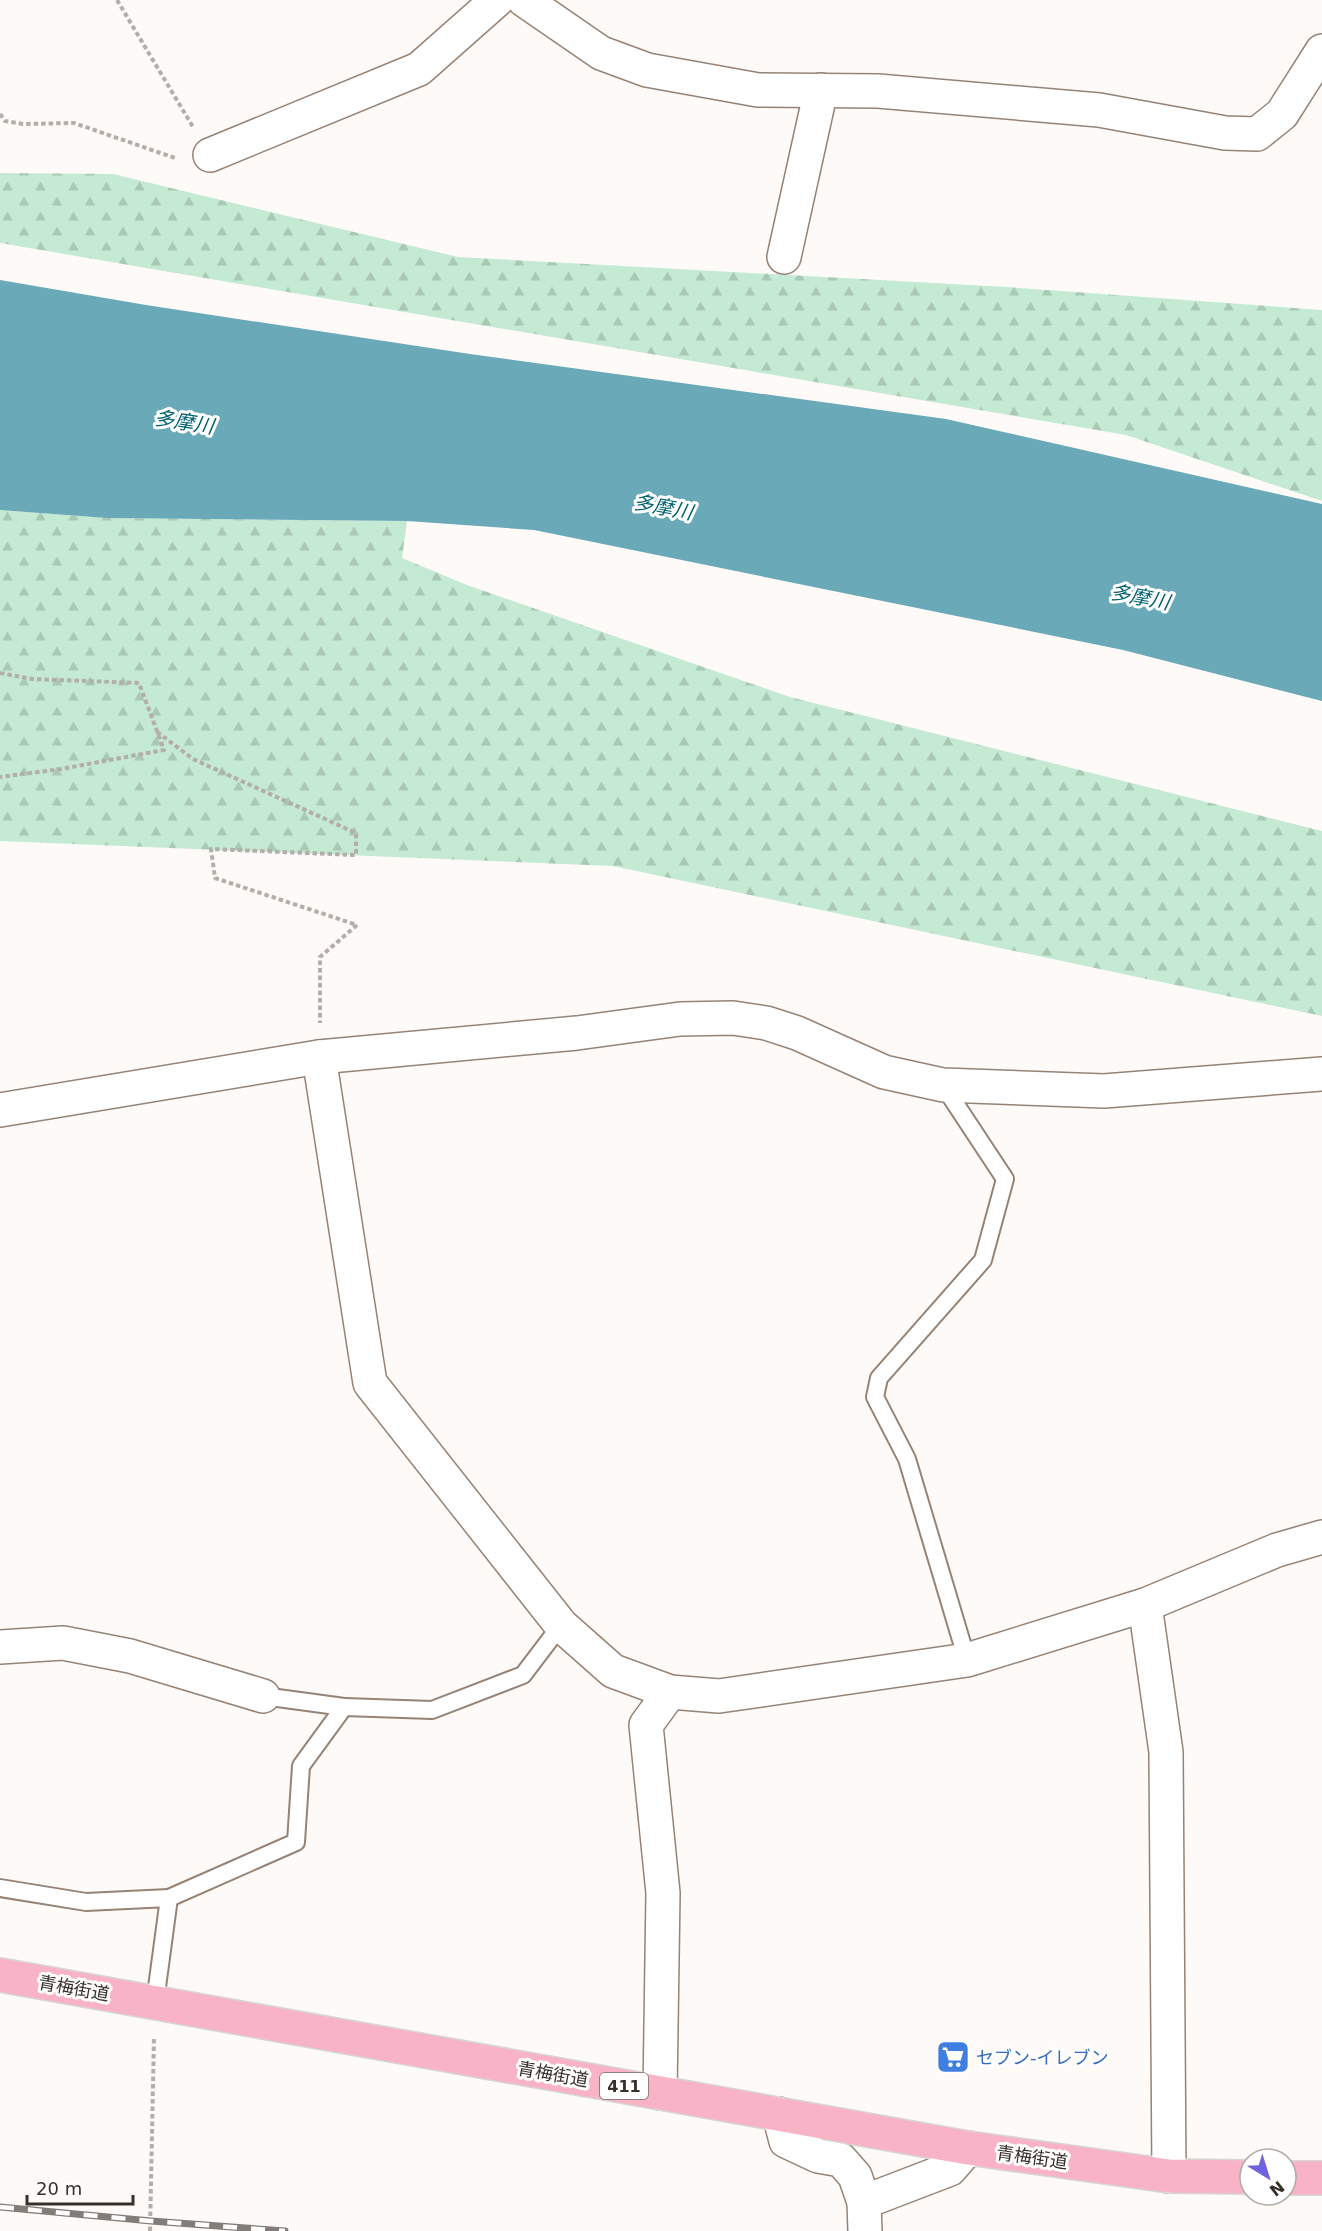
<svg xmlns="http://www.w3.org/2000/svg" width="1322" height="2231" font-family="'DejaVu Sans','Noto Sans JP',sans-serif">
<defs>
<pattern id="forest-firs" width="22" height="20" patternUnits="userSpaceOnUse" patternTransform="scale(1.5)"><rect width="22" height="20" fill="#c4ead3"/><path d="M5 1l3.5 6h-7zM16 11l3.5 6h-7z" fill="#a9c9b5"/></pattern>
</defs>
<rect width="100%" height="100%" fill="#fefaf7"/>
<g fill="url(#forest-firs)">
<path d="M0,173L113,174L458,257L1007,287L1322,310V501L1126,435L0,243Z"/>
<path d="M0,510L106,518L407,521L402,558L467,585L790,697L1322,831V1016L613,866L0,841Z"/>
</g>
<path fill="#6aa9b7" d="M0,280L146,305L470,354L946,419L1322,504V701L1123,650L534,530L407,521L106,518L0,510Z"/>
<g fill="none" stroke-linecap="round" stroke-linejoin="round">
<g stroke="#958375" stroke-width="20">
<g id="lane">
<path d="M943,1085L1005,1179L983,1260L879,1378L875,1397L907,1459L967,1660"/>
<path d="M263,1696L344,1707"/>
<path d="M0,1888L86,1902L169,1898L155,2002"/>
<path d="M169,1898L296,1842L301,1766L344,1707L432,1710L523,1675L561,1625"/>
</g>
</g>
<g stroke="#958375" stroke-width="36">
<g id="street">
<path d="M524,0L601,53L647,70L758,90L878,91L1099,110L1225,133L1257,134L1282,114L1322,51"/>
<path d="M210,155L419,69L497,0"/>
<path d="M784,257L821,90"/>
<path d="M319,1057L370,1383L561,1625L613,1671L670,1692L719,1696L967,1660L1145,1605L1277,1550L1322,1537"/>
<path d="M0,1110L319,1057L577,1033L680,1019L733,1018L766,1023L797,1033L884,1072L943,1085L1104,1091L1322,1074"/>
<path d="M1145,1605L1166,1752L1169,2176"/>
<path d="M0,1647L63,1643L130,1656L263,1696"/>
<path d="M660,2093L663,1893L646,1725L670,1692"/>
<path d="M779,2114L786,2141L818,2156L841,2160L855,2176L864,2202"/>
<path d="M865,2231L864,2202L950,2169L968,2148"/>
</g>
</g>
<g stroke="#d7d6d4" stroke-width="36">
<g id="highway">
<path d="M0,1975L968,2148L1169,2176L1250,2177"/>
<path d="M1286,2178H1322"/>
</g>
</g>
<g stroke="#b3aeaa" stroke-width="4" stroke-dasharray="4.5 3" stroke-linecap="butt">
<path d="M117,0L193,127"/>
<path d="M0,114L5,121L23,124L74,123L175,158"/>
<path d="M0,673L32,679L139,683L164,750L61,769L0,777"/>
<path d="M157,732L193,759L356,833V855L211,849L215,878L357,925L320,957V1023"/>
<path d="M150,2231L154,2036"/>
</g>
<use href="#lane" stroke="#fff" stroke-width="16"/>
<use href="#street" stroke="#fff" stroke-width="33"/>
<use href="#highway" stroke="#f8b3c6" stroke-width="33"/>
<g stroke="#837d79" stroke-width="7">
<path id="rail" d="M0,2207L151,2221L285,2231"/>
</g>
<use href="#rail" stroke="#fff" stroke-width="4.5" stroke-dasharray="14" stroke-linecap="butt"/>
</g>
<defs>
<g id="supermarket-square" transform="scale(1.725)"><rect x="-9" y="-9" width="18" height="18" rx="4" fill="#3f7fe0" stroke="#fff"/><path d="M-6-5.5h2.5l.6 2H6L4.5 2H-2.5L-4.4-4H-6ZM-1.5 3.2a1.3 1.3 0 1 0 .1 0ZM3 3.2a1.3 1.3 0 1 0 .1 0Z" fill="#fff"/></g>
</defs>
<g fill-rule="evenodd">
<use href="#supermarket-square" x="953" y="2057"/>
</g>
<g text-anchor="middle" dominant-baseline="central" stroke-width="6" stroke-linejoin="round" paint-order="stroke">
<rect fill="#fff" stroke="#736e6a" stroke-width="1.5" x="600" y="2073" width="48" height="26" rx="4.5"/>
<g font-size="16" font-weight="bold" fill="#37302a">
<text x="624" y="2086">411</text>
</g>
<g font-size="18" fill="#37302a" stroke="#fff">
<text transform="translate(74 1988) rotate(10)">青梅街道</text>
<text transform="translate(553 2074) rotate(10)">青梅街道</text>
<text transform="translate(1032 2157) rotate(8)">青梅街道</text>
</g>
<g font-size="18" fill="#366cbe" stroke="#fff" text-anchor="start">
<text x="976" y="2057">セブン-イレブン</text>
</g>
<g font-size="20" font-style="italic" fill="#01606f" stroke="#fff">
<text transform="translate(184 422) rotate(9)">多摩川</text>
<text transform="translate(663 507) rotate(11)">多摩川</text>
<text transform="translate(1140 597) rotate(11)">多摩川</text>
</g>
</g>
<g transform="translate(1268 2177) rotate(142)"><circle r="28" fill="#ffffff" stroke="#afacaa" stroke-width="1.5"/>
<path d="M0-4.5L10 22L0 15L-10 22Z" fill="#7163dd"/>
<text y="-9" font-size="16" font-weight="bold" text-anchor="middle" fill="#37302a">N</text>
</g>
<path d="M27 2195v9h106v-9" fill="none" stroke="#37302a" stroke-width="3"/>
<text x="36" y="2195" font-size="18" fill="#37302a" stroke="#ffffff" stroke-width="4.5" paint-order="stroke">20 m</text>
</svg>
